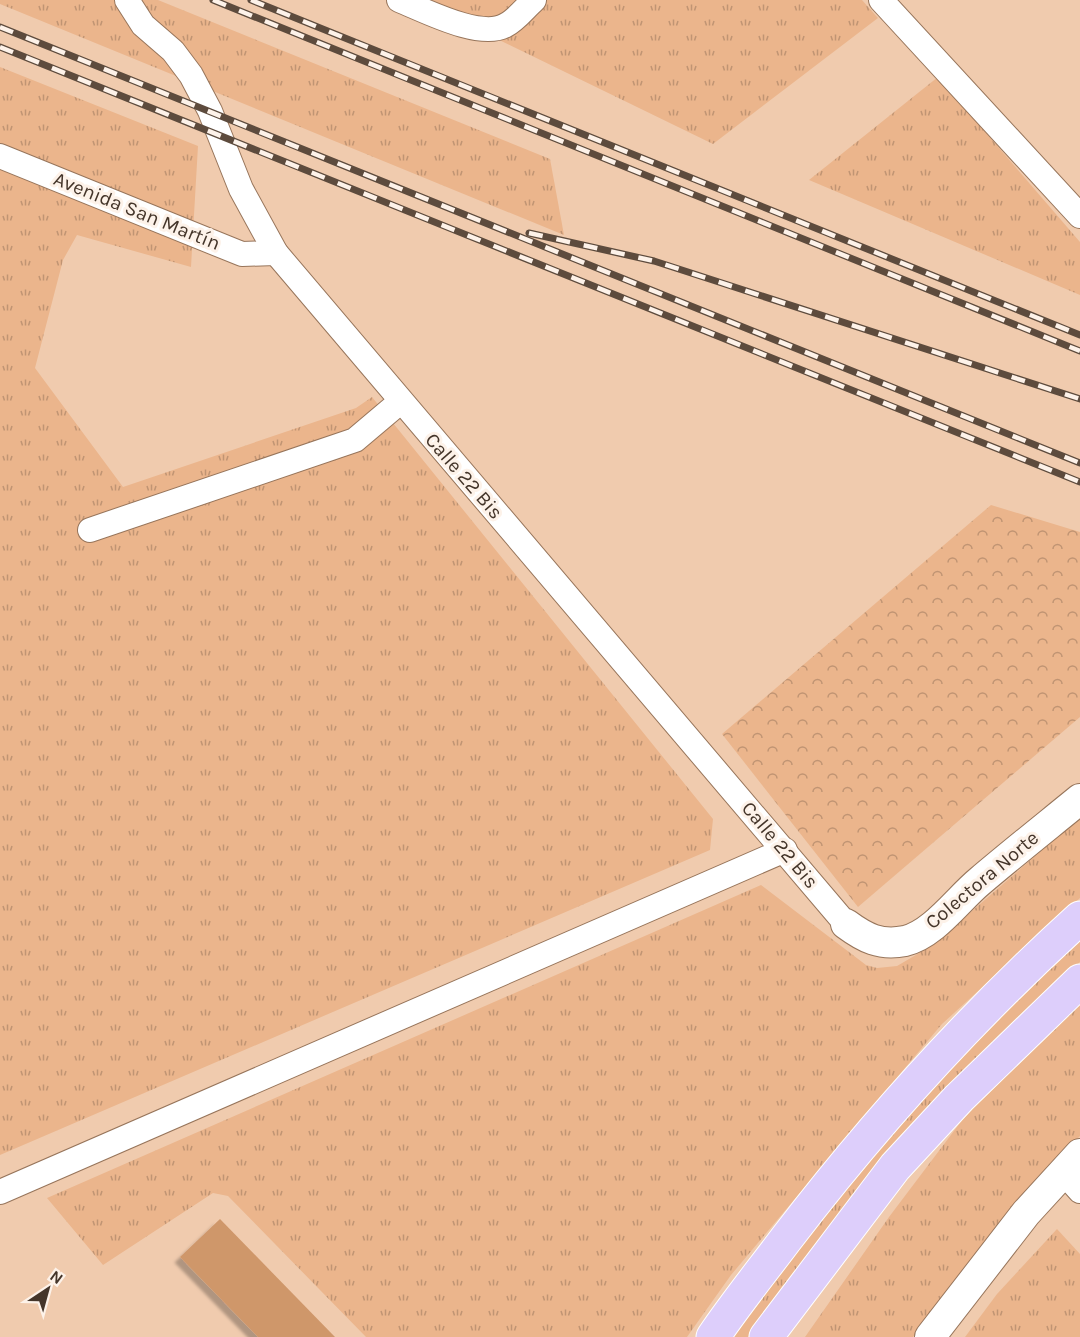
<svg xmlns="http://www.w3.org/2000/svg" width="1080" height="1337" font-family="Karla,sans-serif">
<defs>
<pattern id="grass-tufts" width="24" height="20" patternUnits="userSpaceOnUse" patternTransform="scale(1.5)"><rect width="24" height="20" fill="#ebb58c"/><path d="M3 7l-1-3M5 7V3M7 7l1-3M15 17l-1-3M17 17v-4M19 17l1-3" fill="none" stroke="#c09473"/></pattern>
<pattern id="forest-crowns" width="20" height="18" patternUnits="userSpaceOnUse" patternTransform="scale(1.5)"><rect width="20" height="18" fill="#ebb58c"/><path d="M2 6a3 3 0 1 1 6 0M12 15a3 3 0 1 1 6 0" fill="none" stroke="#c09473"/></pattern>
<filter id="shadow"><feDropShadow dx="-5.5" dy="5.5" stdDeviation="1.5" flood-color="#0004"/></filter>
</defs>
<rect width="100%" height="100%" fill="#f0cbae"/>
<g fill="url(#grass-tufts)">
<path d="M0,0H158L550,159L564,235L0,4Z"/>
<path d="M417,0H862L878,18L713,144Z"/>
<path d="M0,67L198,146L191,267L77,235L63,260L35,368L123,487L356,408L372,397L713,819L710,850L0,1155Z"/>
<path d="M938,77L1080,242V295L809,180Z"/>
<path d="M1080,817V898L942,1024L731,1275L687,1337H366L228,1196L213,1193L103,1265L47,1198L761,885L866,965L877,968L897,966L933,945Z"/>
<path d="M1080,933V962L1058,981L815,1247L748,1337H727L870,1149Z"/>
<path d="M1080,1002V1136L1038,1178L913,1337H805L889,1217L963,1119Z"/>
<path d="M1057,1229L1080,1254V1337H965L997,1294Z"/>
</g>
<path fill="url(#forest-crowns)" d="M991,505L1080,532V717L858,907L722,734Z"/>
<path fill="#cf976b" filter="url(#shadow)" d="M220,1219L335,1337H258L180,1257Z"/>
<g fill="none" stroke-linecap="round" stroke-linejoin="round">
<g stroke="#97755b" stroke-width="26">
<g id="minor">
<path d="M127,0L143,25L173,51L191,75L210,111L241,189L276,253L846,924"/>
<path d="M399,0C424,10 481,40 506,25C516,20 525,8 534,0"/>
<path d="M881,0L1080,216"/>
<path d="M0,156L242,254L276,253"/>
<path d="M90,530L355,440L400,402"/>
<path d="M1063,1172L1080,1191"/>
<path d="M0,1192L785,850"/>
</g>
</g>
<g stroke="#97755b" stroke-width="32">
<g id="tertiary">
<path d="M846,924C865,938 880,946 905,941C934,934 958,899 980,881C1013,853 1047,826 1080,799"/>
<path d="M930,1337L1026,1213L1080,1154"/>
</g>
</g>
<g stroke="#fff" stroke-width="35">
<g id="primary">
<path d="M713,1337C736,1303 762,1271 786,1239C874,1124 973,1015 1080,918"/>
<path d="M766,1337L895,1167L959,1098L1080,981"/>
</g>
</g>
<use href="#minor" stroke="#fff" stroke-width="24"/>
<use href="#tertiary" stroke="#fff" stroke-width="30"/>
<use href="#primary" stroke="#ddcefb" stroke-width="33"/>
<g stroke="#5d4b3d" stroke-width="7">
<g id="rail">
<path d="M213,0L1080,351"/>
<path d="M251,0L1080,335"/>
<path d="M0,27L1080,463"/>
<path d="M0,47L1080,482"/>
<path d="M529,233L654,261L1080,399"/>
</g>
</g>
<use href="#rail" stroke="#fdf2e9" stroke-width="4.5" stroke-dasharray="14" stroke-linecap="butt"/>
</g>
<g text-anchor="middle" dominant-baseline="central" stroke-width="6" stroke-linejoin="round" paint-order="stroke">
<g font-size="20" fill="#44352a" stroke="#fdf2e9">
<text transform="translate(137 211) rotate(22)">Avenida San Martín</text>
<text transform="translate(464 476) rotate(49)">Calle 22 Bis</text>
<text transform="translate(780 845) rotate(50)">Calle 22 Bis</text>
<text transform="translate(982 880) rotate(-40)">Colectora Norte</text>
</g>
</g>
<g transform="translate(48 1289) rotate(36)" stroke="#fdf2e9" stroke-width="4.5" paint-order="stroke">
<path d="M0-4.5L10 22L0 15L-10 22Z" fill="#44352a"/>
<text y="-9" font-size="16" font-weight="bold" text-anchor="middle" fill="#44352a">N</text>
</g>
</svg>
